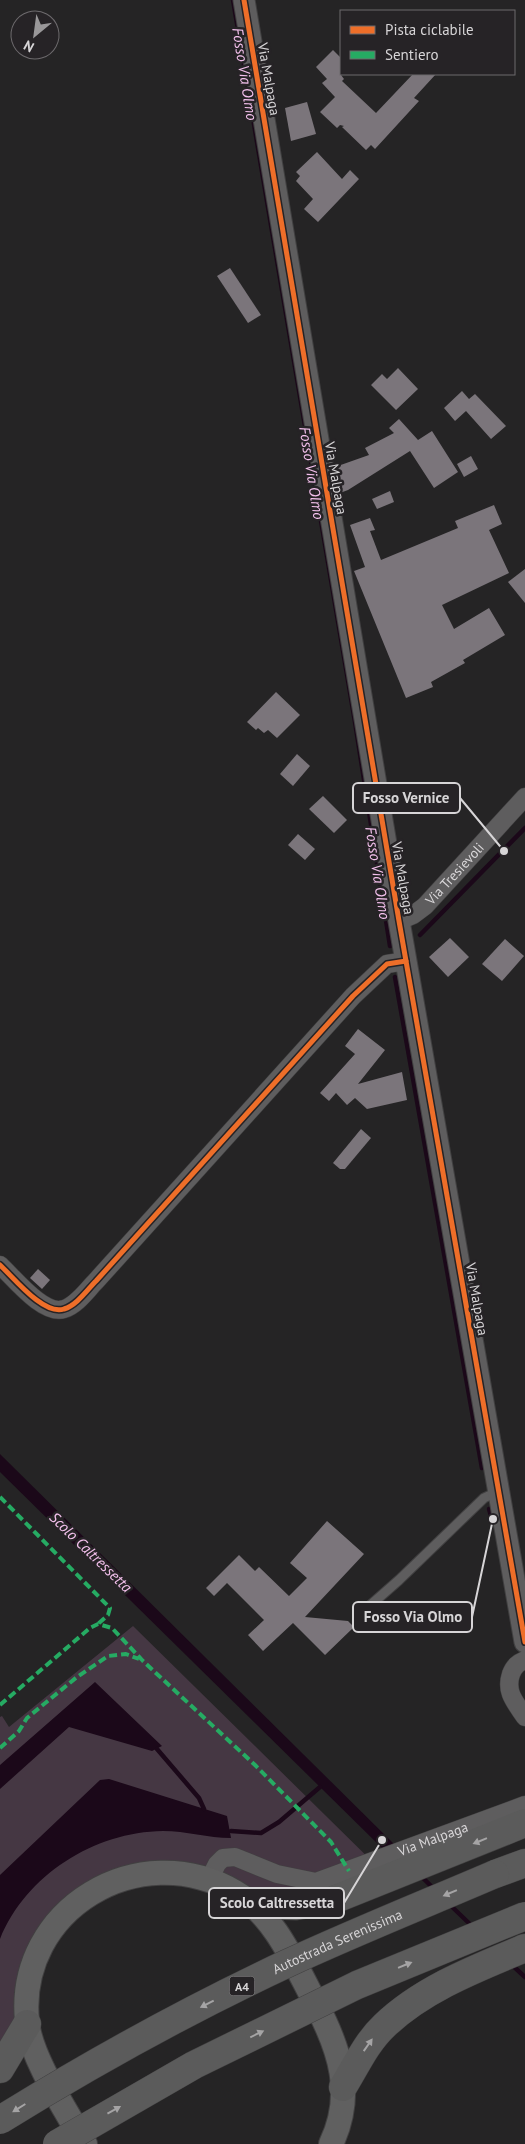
<svg xmlns="http://www.w3.org/2000/svg" width="525" height="2144" font-family="'PT Sans',sans-serif">
<rect width="100%" height="100%" fill="#252425"/>
<path fill="#453743" d="M133,1626L389,1878L333,1897L258,1896L200,1873L94,1884L20,1979L14,2023L0,2064V1717L2,1716L9,1727Z"/>
<g fill="#1b0819">
<path d="M0,1454L396,1846L384,1850L0,1472Z"/>
<path d="M95,1682L162,1746L152,1751L69,1727L0,1789V1765Z"/>
<path d="M109,1779L227,1816L231,1838C208,1838 186,1831 163,1831C94,1832 26,1875 0,1939V1875L100,1780Z"/>
</g>
<g fill="none" stroke-linecap="round" stroke-linejoin="round">
<g stroke="#1b0819" stroke-width="4.5">
<path d="M233,0L355,722L390,946"/>
<path d="M420,935L525,828"/>
<path d="M395,977L482,1468"/>
<path d="M489,1509L493,1523"/>
<path d="M157,1749L199,1798L204,1809"/>
<path d="M231,1831L261,1833L279,1822L320,1787"/>
<path d="M420,1875L434,1889"/>
<path d="M448,1903L473,1927"/>
<path d="M511,1964L525,1977"/>
</g>
</g>
<g fill="#7b757b">
<path d="M333,50L341,58V75L344,79L342,81L376,113L413,74H436L414,98L419,101L375,149L371,145L366,150L342,127L344,126L340,125L337,128L320,112L335,97L322,83L327,79L316,67Z"/>
<path d="M307,102L316,134L291,141L285,108Z"/>
<path d="M317,152L342,179L350,170L359,179L318,222L304,209L313,199L296,181L300,176L296,172Z"/>
<path d="M230,268L261,315L248,323L217,276Z"/>
<path d="M398,368L418,389L396,410L371,385L382,374L387,379Z"/>
<path d="M462,391L469,399L475,394L506,426L491,439L466,411L455,421L444,408Z"/>
<path d="M399,419L418,440L432,431L458,472L434,488L410,451L348,490L340,493L335,467L369,455L365,448L394,433L389,428Z"/>
<path d="M471,456L478,469L464,477L457,464Z"/>
<path d="M390,491L394,502L377,509L372,499Z"/>
<path d="M494,505L502,524L489,530L509,573L442,605L454,629L489,608L505,635L463,660L465,663L431,682L433,687L406,698L354,571L365,567L350,525L370,518L375,530L370,531L381,560L458,528L455,521Z"/>
<path d="M525,569V603L508,582Z"/>
<path d="M276,692L300,715L277,738L268,730L264,733L258,728L256,730L247,722Z"/>
<path d="M297,754L310,766L293,786L280,774Z"/>
<path d="M323,796L347,820L334,833L309,809Z"/>
<path d="M298,834L315,849L305,860L288,845Z"/>
<path d="M450,938L469,957L448,977L429,957Z"/>
<path d="M505,939L524,956L502,981L482,964Z"/>
<path d="M358,1029L385,1050L358,1084L402,1072L407,1100L367,1109L355,1098L347,1105L336,1093L329,1101L320,1093L355,1054L345,1046Z"/>
<path d="M361,1129L371,1138L345,1169H340L333,1163Z"/>
<path d="M38,1269L50,1280L42,1289L30,1278Z"/>
<path d="M327,1521L364,1554L305,1617L348,1621L354,1627L325,1655L293,1623L263,1651L248,1635L264,1620L227,1583L214,1596L206,1588L239,1555L255,1571L259,1567L289,1596L307,1578L290,1563Z"/>
</g>
<g fill="none" stroke-linecap="round" stroke-linejoin="round">
<g stroke="#414041" stroke-width="11">
<path id="service" d="M366,1609L399,1580L484,1498L499,1491"/>
</g>
<g stroke="#414041" stroke-width="19">
<g id="minor">
<path id="s1" d="M399,921L413,915L425,906L525,797"/>
<path d="M0,1265C14,1278 44,1316 64,1309C77,1305 87,1290 96,1281L353,996L387,964L406,961"/>
<path d="M525,1660C518,1663 514,1666 511,1674C505,1692 515,1702 525,1717"/>
<path id="s2" d="M209,1880L217,1864L223,1858L235,1857L277,1874L316,1882L525,1805"/>
</g>
</g>
<g stroke="#414041" stroke-width="23">
<path id="tertiary" d="M244,0L399,921L525,1642"/>
</g>
<g stroke="#414041" stroke-width="26">
<path id="secondary" d="M85,2144C67,2112 30,2057 27,2021C16,1909 139,1836 235,1892C275,1915 295,1965 316,2004C340,2050 355,2094 331,2144"/>
</g>
<g stroke="#414041" stroke-width="29">
<g id="motorway">
<path d="M495,1874L525,1863"/>
<path d="M251,1904L296,1906L333,1900L525,1823"/>
<path d="M0,2069L27,2024"/>
<path d="M343,2087C356,2066 366,2043 384,2026C422,1989 477,1968 525,1948"/>
</g>
</g>
<use href="#service" stroke="#5e5d5e" stroke-width="9"/>
<use href="#minor" stroke="#5e5d5e" stroke-width="18"/>
<use href="#tertiary" stroke="#5e5d5e" stroke-width="21"/>
<use href="#secondary" stroke="#606060" stroke-width="24"/>
<use href="#motorway" stroke="#5b5b5b" stroke-width="28"/>
<g stroke="#414041" stroke-width="29" stroke-linecap="butt">
<g id="motorway-bridge">
<path id="s3" d="M0,2120C92,2063 188,2010 286,1964C355,1932 425,1904 495,1874"/>
<path d="M57,2144L194,2065L357,1985L525,1916"/>
</g>
</g>
<use href="#motorway-bridge" stroke="#5b5b5b" stroke-width="28"/>
<g stroke="#26ab63" stroke-width="4" stroke-dasharray="8 4" stroke-linecap="butt">
<path d="M0,1497L110,1608L108,1615L98,1624"/>
<path d="M0,1705L90,1628L98,1624L112,1628L143,1661L255,1765L331,1842L349,1871"/>
<path d="M0,1748L19,1731L27,1718L77,1677L108,1656L126,1654L139,1659"/>
</g>
<g stroke="#262326" stroke-width="8">
<g id="cycleway">
<path d="M244,0L399,921L525,1642"/>
<path d="M0,1265C14,1278 44,1316 64,1309C77,1305 87,1290 96,1281L353,996L387,964L406,961"/>
</g>
</g>
<use href="#cycleway" stroke="#ee6e29" stroke-width="5"/>
</g>
<defs><path id="oneway-solid" d="M-6-.8H1V-3.2L6.5 0L1 3.2V.8H-6Z" transform="scale(1.25)"/></defs>
<g fill="#a5a4a5">
<use href="#oneway-solid" transform="translate(480 1841) rotate(158)"/>
<use href="#oneway-solid" transform="translate(450 1893) rotate(157)"/>
<use href="#oneway-solid" transform="translate(405 1965) rotate(-22)"/>
<use href="#oneway-solid" transform="translate(207 2004) rotate(153)"/>
<use href="#oneway-solid" transform="translate(257 2034) rotate(-26)"/>
<use href="#oneway-solid" transform="translate(368 2045) rotate(-55)"/>
<use href="#oneway-solid" transform="translate(19 2108) rotate(148)"/>
<use href="#oneway-solid" transform="translate(114 2110) rotate(-29)"/>
</g>
<g text-anchor="middle" dominant-baseline="central" stroke-width="5" stroke-linejoin="round" paint-order="stroke">
<rect fill="#262326" stroke="#a2a0a2" stroke-width="1" x="229.5" y="1976.5" width="25" height="19" rx="4"/>
<g font-size="12" font-weight="bold" fill="#d7d5d7">
<text x="242" y="1986">A4</text>
</g>
<g font-size="14" fill="#d7d5d7" stroke="#262326">
<text transform="translate(269 79) rotate(80)">Via Malpaga</text>
<text transform="translate(336 478) rotate(80)">Via Malpaga</text>
<text stroke="none"><textPath href="#s1" startOffset="74">Via Tresievoli</textPath></text>
<text transform="translate(403 878) rotate(80)">Via Malpaga</text>
<text transform="translate(477 1299) rotate(80)">Via Malpaga</text>
<text stroke="none"><textPath href="#s2" startOffset="248">Via Malpaga</textPath></text>
<text stroke="none"><textPath href="#s3" startOffset="382">Autostrada Serenissima</textPath></text>
</g>
<g font-size="15" font-style="italic" fill="#f3c0ec" stroke="#262326">
<text transform="translate(245 74) rotate(81)">Fosso Via Olmo</text>
<text transform="translate(312 473) rotate(81)">Fosso Via Olmo</text>
<text transform="translate(378 873) rotate(81)">Fosso Via Olmo</text>
<text transform="translate(91 1552) rotate(44)">Scolo Caltressetta</text>
</g>
</g>
<path fill="none" stroke="#d7d5d7" stroke-width="2" d="M504 851L460 798M493 1519L472 1617M382 1840L344 1903"/>
<g fill="#d7d5d7" stroke="#262326" stroke-width="2">
<circle cx="504" cy="851" r="5"/>
<circle cx="493" cy="1519" r="5"/>
<circle cx="382" cy="1840" r="5"/>
</g>
<g fill="#262326" stroke="#d7d5d7" stroke-width="2">
<rect x="353" y="783" width="107" height="30" rx="5"/>
<rect x="353" y="1602" width="119" height="30" rx="5"/>
<rect x="209" y="1888" width="135" height="30" rx="5"/>
</g>
<g font-size="15" text-anchor="middle" font-weight="bold" fill="#d7d5d7">
<text x="406" y="803">Fosso Vernice</text>
<text x="413" y="1622">Fosso Via Olmo</text>
<text x="277" y="1908">Scolo Caltressetta</text>
</g>
<rect x="340" y="10" width="175" height="65" fill="#262326" stroke="#6d6a6d"/>
<rect x="350" y="26" width="25" height="8" fill="#ee6e29" stroke="#6d6a6d"/>
<text x="385" y="35" font-size="15" fill="#d7d5d7">Pista ciclabile</text>
<rect x="350" y="51" width="25" height="8" fill="#26ab63" stroke="#6d6a6d"/>
<text x="385" y="60" font-size="15" fill="#d7d5d7">Sentiero</text>
<g transform="translate(35 35) rotate(209)"><circle r="24" fill="#262326" stroke="#6d6a6d"/>
<path d="M0-4L9 19L0 12L-9 19Z" fill="#999799"/>
<text y="-8" font-size="14" font-weight="bold" text-anchor="middle" fill="#d7d5d7">N</text>
</g>
</svg>
